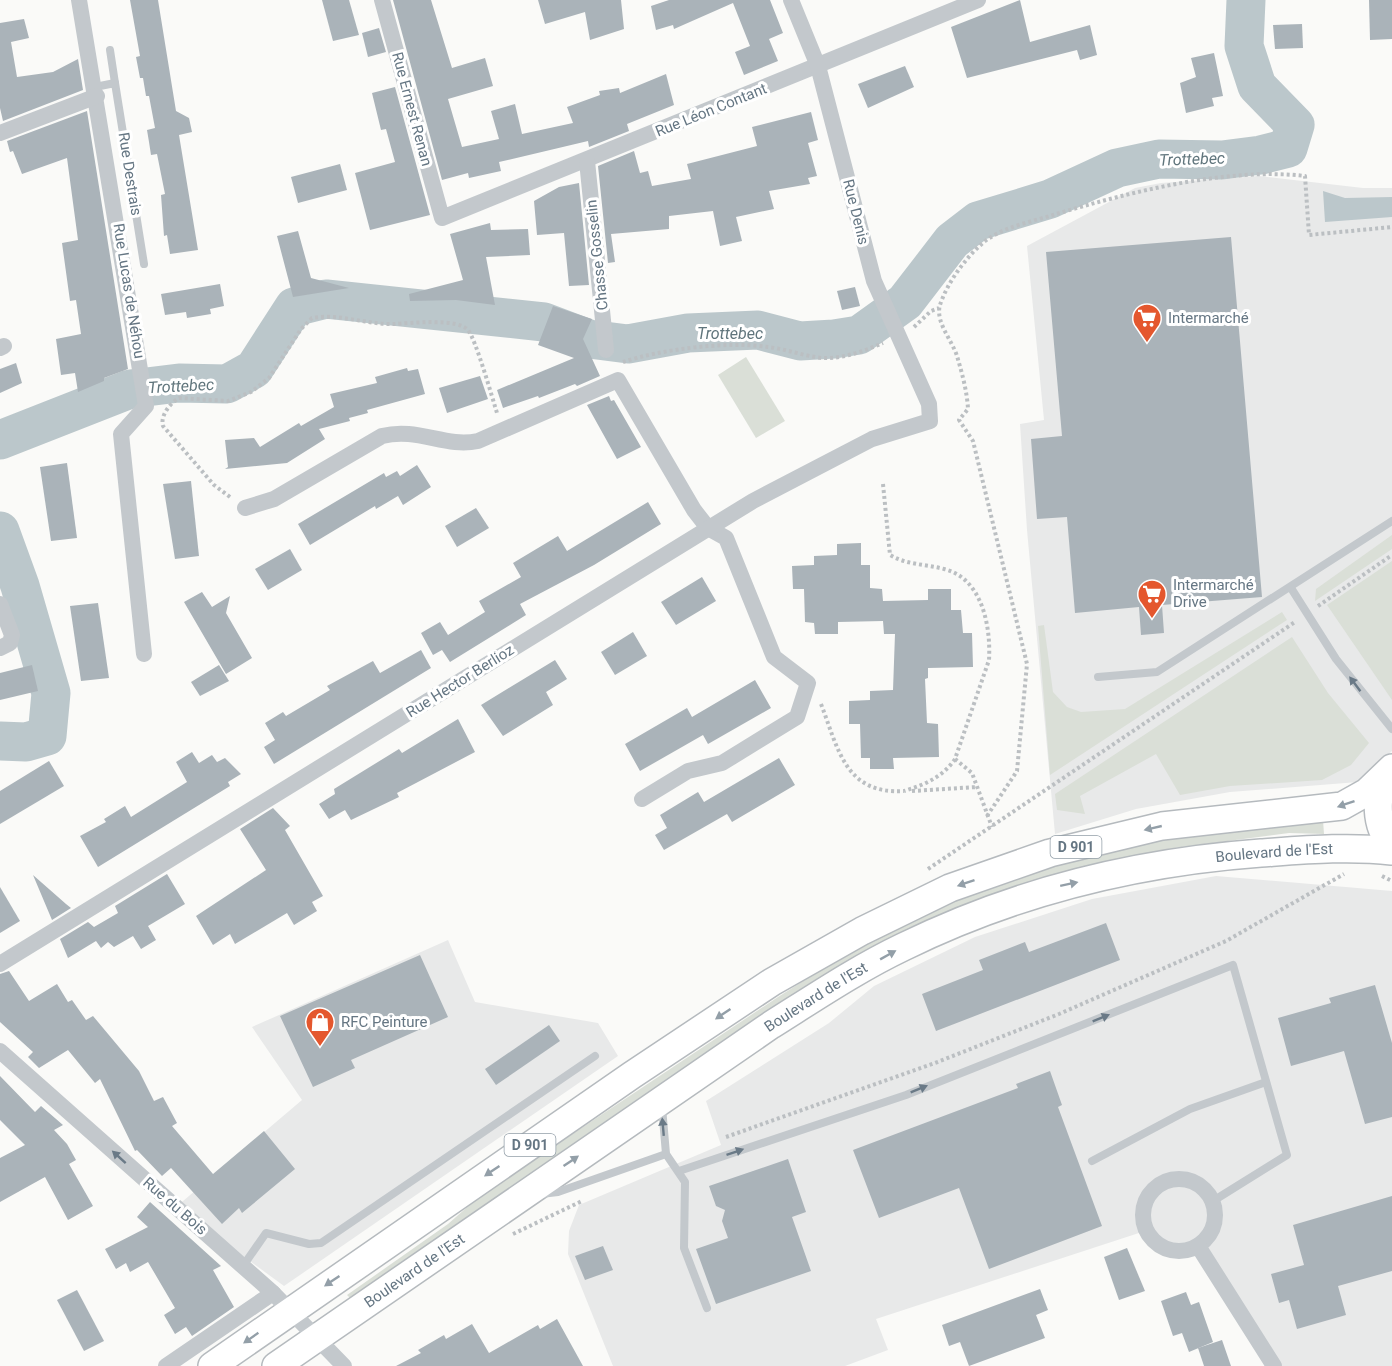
<svg xmlns="http://www.w3.org/2000/svg" width="1392" height="1366" font-family="Roboto,sans-serif">
<rect width="100%" height="100%" fill="#fafaf8"/>
<g fill="#e8e9e9">
<path d="M1259,176L1363,188H1392V751L1358,782L1230,792L1136,809L1055,834L1027,530L1020,424L1044,420L1027,246L1135,188L1161,183Z"/>
<path d="M1216,876L1392,891V1366H1274L1199,1246L1188,1250L1167,1249L1158,1245L1145,1231L876,1319L888,1350L845,1366H613L568,1254L569,1231L579,1205L721,1145L706,1101L829,1023L874,986L975,937L1092,899Z"/>
<path d="M448,940L475,1002L598,1023L618,1056L284,1286L176,1207L302,1100L252,1027Z"/>
</g>
<g fill="#dadfd7">
<path d="M746,357L785,421L756,438L718,375Z"/>
<path d="M1392,535V549L1315,601L1316,589Z"/>
<path d="M1392,561V700L1327,605Z"/>
<path d="M1282,612L1287,620L1050,775L1038,626L1044,625L1053,692L1067,707L1081,712L1125,709Z"/>
<path d="M1292,637L1328,693L1369,743L1351,765L1322,780L1230,786L1180,795L1156,754L1080,796L1085,814L1057,810L1055,794Z"/>
<path d="M1323,820L1324,834L1289,833L1174,848L1098,863L1004,892L692,1064L351,1299L347,1295L448,1224L481,1195L778,997L857,947L925,913L1026,874L1123,848L1184,834Z"/>
</g>
<path fill="#bbc7cb" d="M1323,191L1345,198L1392,197V217L1325,222Z"/>
<g fill="none" stroke-linecap="round" stroke-linejoin="round">
<g stroke="#bbc7cb" stroke-width="39">
<path d="M0,440L130,389L179,383L227,384L254,369L294,307L326,299L544,322L589,339L628,344L688,333L758,330L800,341L834,339L859,335L905,302L952,241L978,221L1050,199L1117,168L1159,159L1222,160L1261,155L1288,148L1295,125L1257,86L1244,46L1246,0"/>
<path d="M0,531L20,586L51,693L47,736L26,742L0,741"/>
</g>
</g>
<g fill="#aab3b9">
<path d="M130,0H158L176,111L189,118L192,132L179,135L198,250L170,254L167,235L164,236L161,195L165,194L157,154L151,155L149,142L147,130L155,128L149,96H146L143,78H140L136,57L140,56Z"/>
<path d="M322,0H349L359,35L333,41Z"/>
<path d="M393,0H431L452,68L485,58L493,86L448,99L462,147L499,139L491,111L515,104L522,134L573,123L567,107L600,95L599,91L619,88L620,93L666,74L674,105L627,124L629,131L589,147L588,141L499,162L501,171L469,178L468,173L442,180Z"/>
<path d="M538,0H621L624,29L590,40L585,12L545,24Z"/>
<path d="M669,0H770L783,33L769,39L778,61L744,75L735,52L750,46L733,3L674,29L673,25L656,30L651,6Z"/>
<path d="M1020,0L1030,42L1090,25L1097,55L1080,60L1077,50L967,78L951,27Z"/>
<path d="M1369,0H1392V39L1370,40Z"/>
<path d="M24,19L29,38L11,42L17,77L53,72L78,59L83,90L3,121L0,108V23Z"/>
<path d="M1302,24L1303,48L1275,49L1273,25Z"/>
<path d="M379,28L386,52L368,57L362,33Z"/>
<path d="M1214,53L1223,96L1212,98L1214,106L1186,113L1180,83L1196,77L1191,58Z"/>
<path d="M905,66L914,87L868,108L858,84Z"/>
<path d="M395,87L430,215L370,230L355,173L395,162L386,129L381,130L372,93Z"/>
<path d="M87,111L128,369L104,378V381L78,392L75,373L61,375L56,339L81,334L76,300L70,301L62,243L78,240L67,158L22,174L13,151L10,152L7,141Z"/>
<path d="M811,112L818,140L808,143L817,176L808,178L810,184L769,191L774,209L736,217L742,241L720,246L713,211L669,216V229L611,234L615,262L608,263L598,166L634,151L640,173L648,171L652,186L691,179L687,164L757,146L752,127Z"/>
<path d="M340,164L347,190L298,203L291,177Z"/>
<path d="M579,183L589,285L569,286L564,233L537,235L534,201L559,187Z"/>
<path d="M490,223L491,230L528,229L530,255L486,257L495,305L456,300L410,301L409,294L463,280L450,234Z"/>
<path d="M298,231L311,278L349,288L293,297L277,236Z"/>
<path d="M1231,237L1262,597L1162,605L1164,633L1141,635L1139,607L1075,613L1067,517L1037,519L1031,439L1062,436L1046,252Z"/>
<path d="M220,284L224,306L210,309L211,314L187,318L186,312L165,315L161,294Z"/>
<path d="M855,287L860,306L842,310L837,291Z"/>
<path d="M553,306L592,319L583,339L600,376L577,386L575,384L539,398L538,396L503,408L497,390L574,358L538,345Z"/>
<path d="M16,363L22,383L0,393V369Z"/>
<path d="M407,368L408,371L418,369L425,394L367,410L368,413L349,418L350,421L319,429L325,439L287,463L225,469L228,467L225,440L254,438L260,447L299,423L301,426L334,407L330,394L377,383L375,377Z"/>
<path d="M480,376L488,399L447,413L439,388Z"/>
<path d="M609,396L611,401L614,400L641,447L617,459L587,405Z"/>
<path d="M67,463L77,538L51,541L40,467Z"/>
<path d="M417,465L431,487L403,505L398,496L376,509L375,506L310,545L298,524L384,473L386,477L397,471L400,476Z"/>
<path d="M191,481L199,556L175,559L163,484Z"/>
<path d="M648,502L661,524L594,565L520,604L526,615L450,662L442,650L433,655L421,633L440,622L448,635L485,612L479,601L521,577L513,563L558,536L567,551Z"/>
<path d="M476,508L489,528L457,547L445,526Z"/>
<path d="M861,543V565H870V588L882,589L883,601L928,600V589H951V610H961L963,633H972L973,667L928,668V678L925,679L927,723L938,724L939,757L893,758L894,769H870V758H861L860,724H849V701L870,700V691L893,690L895,634H884L883,621L838,622V634H815L814,623L805,622L804,589H793L792,566L814,565V556L837,555V544Z"/>
<path d="M290,549L302,570L268,590L255,569Z"/>
<path d="M702,577L716,601L676,625L661,602Z"/>
<path d="M202,592L212,607L230,596L226,613L252,658L226,674L184,602Z"/>
<path d="M98,603L109,678L81,681L70,606Z"/>
<path d="M633,632L647,656L615,675L601,652Z"/>
<path d="M421,650L431,668L274,764L264,747L275,740L265,723L283,712L286,716L330,690L327,686L373,661L380,673Z"/>
<path d="M555,660L567,679L546,692L553,705L503,736L481,705Z"/>
<path d="M32,665L38,691L0,700V673Z"/>
<path d="M219,665L229,681L200,696L191,682Z"/>
<path d="M755,680L771,708L708,744L703,735L640,771L625,744L687,708L692,717Z"/>
<path d="M458,719L475,752L397,793L399,797L351,820L345,810L329,819L319,804L335,794L334,789L399,749L402,753Z"/>
<path d="M192,752L199,763L212,755L217,762L225,758L241,774L228,782L230,786L98,867L80,836L106,822L104,819L125,806L131,817L187,782L176,762Z"/>
<path d="M779,758L795,785L732,822L727,814L664,850L655,835L667,828L660,815L698,792L704,802Z"/>
<path d="M49,761L64,786L0,824V791Z"/>
<path d="M273,808L290,826L285,830L323,896L312,902L317,911L294,925L287,913L235,944L230,934L213,945L196,916L266,870L240,829Z"/>
<path d="M167,874L185,904L148,926L156,940L141,949L133,936L114,947L108,942L101,948L96,941L68,958L60,939L88,922L94,927L118,913L115,906Z"/>
<path d="M33,875L66,904L71,908L52,920Z"/>
<path d="M0,887L20,921L0,933Z"/>
<path d="M1106,923L1120,960L936,1031L922,994L983,970L979,960L1025,942L1029,952Z"/>
<path d="M420,955L448,1017L351,1060L355,1068L313,1087L280,1016Z"/>
<path d="M9,971L29,1001L57,984L68,1002L72,1000L86,1020L93,1016L139,1071L154,1101L163,1097L177,1123L172,1126L213,1174L264,1131L295,1169L242,1213L239,1208L222,1224L171,1168L162,1176L137,1150L135,1151L100,1079L95,1083L68,1050L39,1068L28,1057L33,1052L0,1022V974Z"/>
<path d="M1375,985L1392,1043V1117L1365,1124L1344,1051L1291,1066L1278,1018L1331,1003L1329,998Z"/>
<path d="M549,1025L560,1041L496,1085L485,1069Z"/>
<path d="M1050,1071L1062,1105L1058,1107L1102,1226L989,1269L959,1188L879,1218L853,1150L1018,1088L1016,1084Z"/>
<path d="M0,1076L35,1112L41,1106L63,1125L54,1130L67,1144L76,1160L69,1164L93,1206L68,1220L45,1177L0,1202V1158L25,1145L0,1120Z"/>
<path d="M788,1159L806,1212L792,1217L811,1271L716,1304L696,1249L728,1238L722,1221L725,1210L716,1206L709,1186Z"/>
<path d="M1392,1196V1271L1338,1286L1346,1315L1297,1329L1289,1300L1279,1303L1271,1274L1304,1265L1293,1225Z"/>
<path d="M150,1202L221,1266L213,1270L234,1307L192,1336L186,1327L175,1334L164,1315L175,1308L148,1262L130,1272L126,1263L116,1269L105,1249L148,1227L137,1217Z"/>
<path d="M603,1246L613,1270L585,1280L575,1256Z"/>
<path d="M1127,1248L1145,1291L1119,1300L1104,1257Z"/>
<path d="M1040,1289L1048,1310L1036,1315L1045,1338L969,1366L960,1342L949,1346L942,1325Z"/>
<path d="M77,1290L104,1341L84,1351L57,1300Z"/>
<path d="M1186,1292L1191,1305L1199,1302L1213,1342L1189,1352L1182,1333L1173,1336L1161,1301Z"/>
<path d="M557,1319L583,1366H396L421,1353L418,1350L444,1335L446,1339L472,1324L489,1353L538,1325L540,1329Z"/>
<path d="M1222,1340L1231,1366H1204L1198,1348Z"/>
</g>
<g fill="none" stroke-linecap="round" stroke-linejoin="round">
<g stroke="#b5babe" stroke-width="30">
<g id="primary">
<path d="M1388,774C1374,795 1375,826 1392,845"/>
<path d="M212,1366L632,1075L772,982L862,931L950,888L1050,853L1162,826L1342,806L1367,792L1392,768"/>
<path id="s1" d="M276,1366L771,1025C814,998 857,969 903,947C1015,892 1137,862 1261,853C1304,850 1349,846 1392,851"/>
</g>
</g>
<g stroke="#bbbfc2" stroke-width="4" stroke-dasharray="3 3" stroke-linecap="butt">
<path d="M914,327L931,311L939,308"/>
<path d="M623,362C662,349 727,341 768,347C786,349 804,356 822,358C843,359 864,351 883,343"/>
<path d="M883,484L890,555C907,565 925,564 944,569C982,578 991,626 989,660L955,759C943,777 924,785 904,791"/>
<path d="M230,497L214,485L163,426C160,416 170,403 179,398L228,401L251,392L269,378L301,329L312,318C339,313 367,325 395,324C410,323 458,318 468,330C476,340 492,397 497,413"/>
<path d="M1318,606L1392,555"/>
<path d="M821,704C838,748 845,795 904,791"/>
<path d="M955,759L972,773L992,827"/>
<path d="M912,791L977,787"/>
<path d="M987,816L1017,771L1027,664L973,441L959,420L968,409C967,391 962,373 957,356C952,340 935,322 940,305C947,283 966,257 984,242C1004,226 1032,222 1056,214C1131,192 1227,167 1305,176L1309,235L1392,227"/>
<path d="M928,869L1295,622"/>
<path d="M1382,876L1392,881"/>
<path d="M726,1137L935,1063L1059,1014L1226,941L1344,874"/>
<path d="M513,1234L582,1201"/>
</g>
<g stroke="#c3c8cc" stroke-width="8">
<path d="M110,50L115,83"/>
<path d="M95,87L115,83L144,264"/>
<path d="M1291,588L1336,659L1392,729"/>
<path d="M1098,677L1157,672L1392,521"/>
<path d="M662,1107L666,1154L685,1182L684,1248L707,1308"/>
<path d="M1092,1161L1190,1109L1266,1082"/>
<path d="M679,1171L906,1095L1233,965L1287,1155L1213,1201"/>
<path d="M541,1194L558,1192L666,1154"/>
<path d="M243,1266L266,1233L309,1244L321,1243L595,1056"/>
</g>
<g stroke="#c3c8cc" stroke-width="16">
<path d="M79,0L146,406L121,434L144,654"/>
<path d="M382,0L442,218L978,0"/>
<path d="M0,133L97,96"/>
<path d="M587,161L606,350"/>
<path d="M0,348L4,346"/>
<path d="M245,508L274,499L382,436C418,427 445,448 478,441L618,380L694,510L708,528L726,538L774,657L808,683L797,717L722,763L688,771L642,799"/>
<path d="M0,604L12,635L10,643L0,648"/>
<path d="M0,964L753,501L872,439L930,421L929,404L874,281L818,66L791,0"/>
<path d="M0,1051L273,1293L344,1366"/>
<circle cx="1179" cy="1215" r="36"/>
<path d="M1198,1246L1274,1366"/>
<path d="M166,1366L273,1293"/>
</g>
<use href="#primary" stroke="#fff" stroke-width="27"/>
</g>
<defs><path id="oneway-solid" d="M-6-.8H1V-3.2L6.5 0L1 3.2V.8H-6Z" transform="scale(1.5)"/></defs>
<g fill="#6a7a87">
<use href="#oneway-solid" transform="translate(1355 684) rotate(-127)"/>
<use href="#oneway-solid" transform="translate(1101 1018) rotate(-22)"/>
<use href="#oneway-solid" transform="translate(919 1089) rotate(-22)"/>
<use href="#oneway-solid" transform="translate(663 1127) rotate(-95)"/>
<use href="#oneway-solid" transform="translate(735 1152) rotate(-19)"/>
<use href="#oneway-solid" transform="translate(119 1157) rotate(-138)"/>
</g>
<g fill="#939fa8">
<use href="#oneway-solid" transform="translate(1346 804) rotate(161)"/>
<use href="#oneway-solid" transform="translate(1153 828) rotate(167)"/>
<use href="#oneway-solid" transform="translate(966 883) rotate(161)"/>
<use href="#oneway-solid" transform="translate(1069 884) rotate(-12)"/>
<use href="#oneway-solid" transform="translate(888 955) rotate(-29)"/>
<use href="#oneway-solid" transform="translate(723 1014) rotate(146)"/>
<use href="#oneway-solid" transform="translate(571 1161) rotate(-34)"/>
<use href="#oneway-solid" transform="translate(492 1171) rotate(146)"/>
<use href="#oneway-solid" transform="translate(332 1281) rotate(146)"/>
<use href="#oneway-solid" transform="translate(251 1338) rotate(145)"/>
</g>
<defs>
<g id="supermarket-pin" transform="scale(1.5)"><path d="M0 17L-7.5 6A9.5 9.5 0 1 1 7.5 6Z" fill="#e4572e" stroke="#fff"/><path d="M-6-5.5h2.5l.6 2H6L4.5 2H-2.5L-4.4-4H-6ZM-1.5 3.2a1.3 1.3 0 1 0 .1 0ZM3 3.2a1.3 1.3 0 1 0 .1 0Z" fill="#fff"/></g>
<g id="shop-pin" transform="scale(1.5)"><path d="M0 17L-7.5 6A9.5 9.5 0 1 1 7.5 6Z" fill="#e4572e" stroke="#fff"/><path d="M-5-2.5h2.3a2.7 3.5 0 0 1 5.4 0H5L5.5 6h-11ZM-1.5-2.5h3a1.5 2.3 0 0 0-3 0Z" fill="#fff"/></g>
</defs>
<g fill-rule="evenodd">
<use href="#supermarket-pin" x="1147" y="318"/>
<use href="#supermarket-pin" x="1152" y="594"/>
<use href="#shop-pin" x="320" y="1022"/>
</g>
<g text-anchor="middle" dominant-baseline="central" stroke-width="6" stroke-linejoin="round" paint-order="stroke">
<g fill="#fff" stroke="#939fa8" stroke-width="1.5">
<rect x="1050.5" y="836" width="51" height="22" rx="4.5"/>
<rect x="504.5" y="1134" width="51" height="22" rx="4.5"/>
</g>
<g font-size="14" font-weight="bold" fill="#657683">
<text x="1076" y="847">D 901</text>
<text x="530" y="1145">D 901</text>
</g>
<g font-size="15" fill="#657683" stroke="#fff">
<text transform="translate(412 109) rotate(75)">Rue Ernest Renan</text>
<text transform="translate(711 110) rotate(-22)">Rue Léon Contant</text>
<text transform="translate(130 174) rotate(81)">Rue Destrais</text>
<text transform="translate(856 212) rotate(76)">Rue Denis</text>
<text transform="translate(597 255) rotate(-96)">Chasse Gosselin</text>
<text transform="translate(129 291) rotate(81)">Rue Lucas de Néhou</text>
<text transform="translate(460 681) rotate(-32)">Rue Hector Berlioz</text>
<text stroke="none"><textPath href="#s1" startOffset="1140">Boulevard de l'Est</textPath></text>
<text stroke="none"><textPath href="#s1" startOffset="654">Boulevard de l'Est</textPath></text>
<text transform="translate(175 1206) rotate(41)">Rue du Bois</text>
<text stroke="none"><textPath href="#s1" startOffset="168">Boulevard de l'Est</textPath></text>
</g>
<g font-size="15" fill="#657683" stroke="#fff" text-anchor="start">
<text x="1168" y="318">Intermarché</text>
<text x="1173" y="585">Intermarché<tspan x="1173" dy="17">Drive</tspan></text>
<text x="341" y="1022">RFC Peinture</text>
</g>
<g font-size="16" font-style="italic" fill="#60757c" stroke="#fff">
<text transform="translate(1192 159) rotate(-2)">Trottebec</text>
<text x="730" y="333">Trottebec</text>
<text transform="translate(181 386) rotate(-3)">Trottebec</text>
</g>
</g>
</svg>
